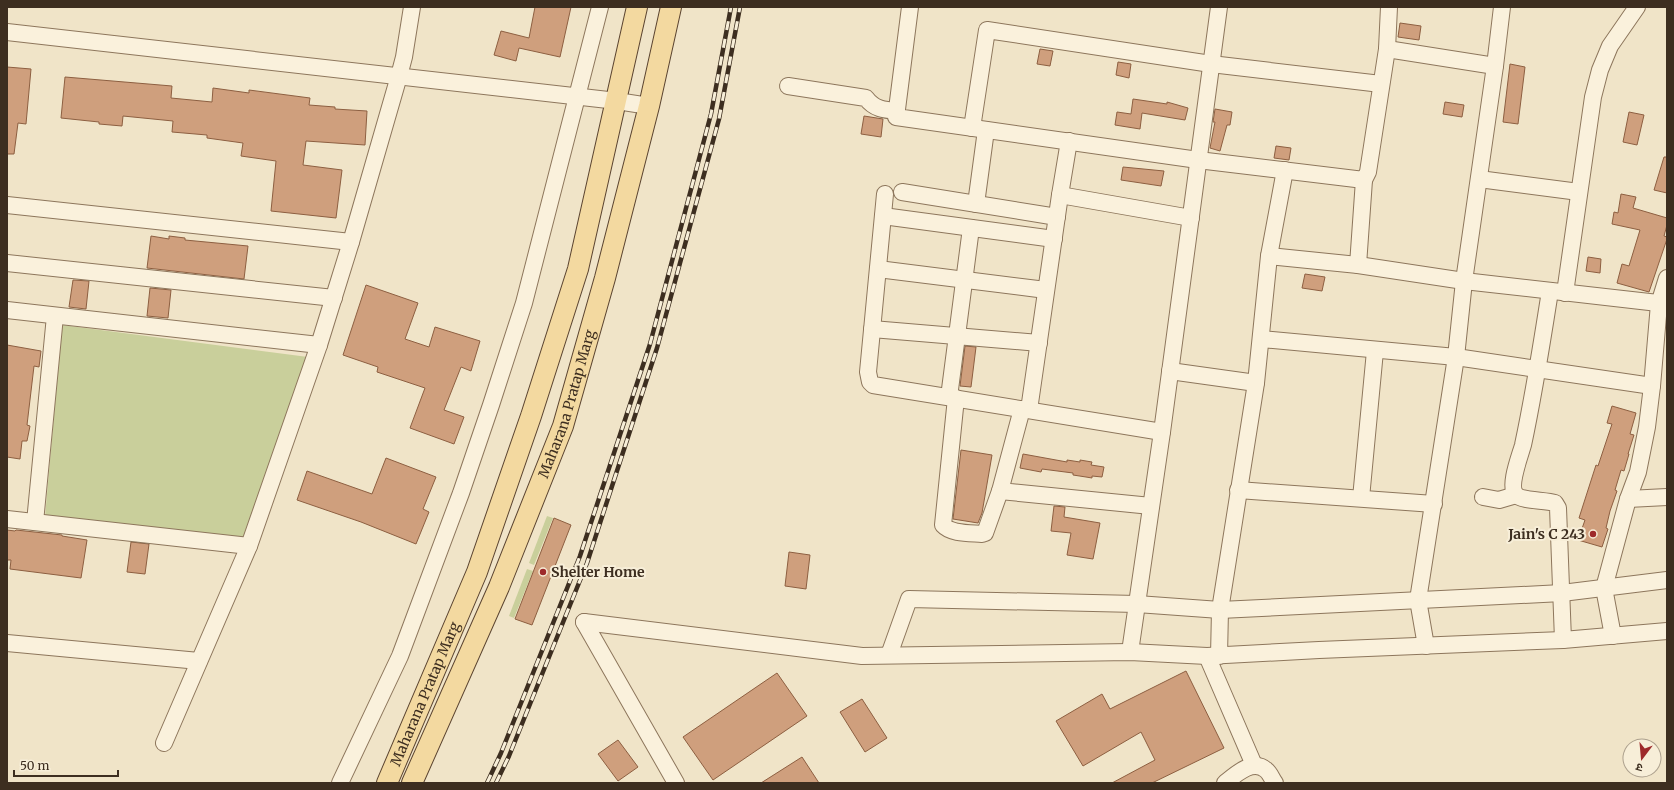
<svg xmlns="http://www.w3.org/2000/svg" width="1674" height="790" font-family="Merriweather,'Noto Sans Devanagari',serif">
<rect width="100%" height="100%" fill="#f0e4c8"/>
<g fill="#c9cf9b">
<path d="M62,325L308,357L242,540L45,517Z"/>
<path d="M547,516L553,518L534,565L529,563Z"/>
<path d="M527,569L533,571L514,618L509,616Z"/>
</g>
<g fill="#cf9f7d" stroke="#8d5f41">
<path d="M535,7H571L560,57L519,48L516,61L494,55L501,31L529,38Z"/>
<path d="M1400,23L1421,26L1419,40L1398,37Z"/>
<path d="M1040,49L1053,51L1050,66L1037,64Z"/>
<path d="M1118,62L1131,64L1129,78L1116,75Z"/>
<path d="M1510,64L1525,67L1518,124L1503,122Z"/>
<path d="M7,67L31,69L26,124L18,123L14,154H7Z"/>
<path d="M65,77L172,86L171,98L212,102L213,88L249,93V90L310,98L309,105L335,107V109L367,111L365,145L306,141L303,165L342,170L336,218L271,211L276,161L241,156L243,143L207,138V135L172,132L173,121L123,116L122,126L99,124V122L61,118Z"/>
<path d="M1133,99L1167,104V102L1188,108L1185,120L1142,113L1140,129L1115,125L1117,112L1131,114Z"/>
<path d="M1445,102L1464,105L1462,117L1443,114Z"/>
<path d="M1215,109L1232,112L1230,125H1227L1220,151L1210,148L1215,122H1213Z"/>
<path d="M1629,112L1644,115L1637,145L1623,142Z"/>
<path d="M864,116L883,119L881,137L861,134Z"/>
<path d="M1276,146L1291,148L1289,160L1274,158Z"/>
<path d="M1664,157H1667V193L1654,190Z"/>
<path d="M1123,167L1164,171L1161,186L1121,180Z"/>
<path d="M1621,194L1636,197L1633,208L1667,218V225L1664,236L1667,237V239L1649,292L1617,283L1622,264L1629,266L1640,230L1612,224L1614,212L1618,213Z"/>
<path d="M151,236L169,239V236L185,238V240L248,246L244,279L147,268Z"/>
<path d="M1588,257L1601,259L1600,273L1586,271Z"/>
<path d="M1305,274L1325,277L1322,291L1302,288Z"/>
<path d="M73,280L89,281L86,309L69,307Z"/>
<path d="M366,285L418,303L405,339L429,347L435,327L480,341L471,371L461,367L444,410L464,417L454,444L410,428L425,388L377,372L378,367L343,355Z"/>
<path d="M150,288L171,290L168,318L147,316Z"/>
<path d="M7,345L41,351L39,367L34,366L27,425L30,426L27,441H22L20,459L7,457Z"/>
<path d="M965,346L976,347L971,387L960,386Z"/>
<path d="M1612,406L1636,413L1630,434L1634,435L1628,454H1629L1624,471L1621,470L1615,490L1617,491L1610,511L1606,528L1608,529L1602,547L1578,540L1585,520L1579,518L1596,465L1598,466L1612,424L1607,423Z"/>
<path d="M961,450L992,455L982,513L978,523L953,519Z"/>
<path d="M1023,454L1067,462V460L1080,462V460L1092,462L1091,465L1104,467L1102,477L1092,476V478L1086,477L1073,475V473L1042,469L1041,472L1020,468Z"/>
<path d="M386,458L436,477L423,509L429,512L416,544L361,522L297,500L307,471L372,494Z"/>
<path d="M1054,506L1065,507L1064,517L1100,523L1093,559L1067,555L1071,533L1051,531Z"/>
<path d="M554,518L571,525L532,625L515,619Z"/>
<path d="M7,530L15,531L16,530L62,535V536L87,540L81,578L10,569L11,560H7Z"/>
<path d="M131,542L149,544L145,574L127,572Z"/>
<path d="M789,552L810,555L806,589L785,586Z"/>
<path d="M1186,671L1224,748L1152,783H1112L1155,760L1141,732L1083,766L1056,721L1102,694L1110,709Z"/>
<path d="M777,673L807,716L713,780L683,737Z"/>
<path d="M862,699L887,738L865,752L840,712Z"/>
<path d="M618,740L638,767L618,781L598,754Z"/>
<path d="M802,757L819,783H761Z"/>
</g>
<g fill="none" stroke-linecap="round" stroke-linejoin="round">
<g stroke="#8d765c" stroke-width="18">
<g id="minor">
<path d="M910,7L896,117L1198,160L1364,180L1368,172L1387,49L1389,7"/>
<path d="M7,32L617,101L649,106"/>
<path d="M1387,49L1495,66"/>
<path d="M788,86L866,98C874,109 884,110 897,111"/>
<path d="M972,128L987,30L1211,64L1381,84"/>
<path d="M1479,179L1579,192"/>
<path d="M902,192L1057,217"/>
<path d="M885,194L868,372L870,382L873,385L1162,432"/>
<path d="M1060,195L1191,218"/>
<path d="M976,204L986,130"/>
<path d="M7,205L351,242"/>
<path d="M883,216L1054,239"/>
<path d="M1269,256L1358,265L1464,281L1667,304"/>
<path d="M7,263L334,298"/>
<path d="M1358,265L1364,180"/>
<path d="M878,269L1046,290"/>
<path d="M1550,291C1542,342 1534,394 1523,445C1520,456 1508,486 1516,495C1522,501 1545,500 1555,503L1558,508L1563,640"/>
<path d="M1565,293L1593,97L1600,70L1610,46L1637,7"/>
<path d="M7,310L319,345"/>
<path d="M872,329L1039,343"/>
<path d="M1261,339L1456,357L1652,386"/>
<path d="M1170,371L1256,383"/>
<path d="M949,397L971,228"/>
<path d="M956,398L943,525C951,534 970,533 982,534L985,533L1000,491"/>
<path d="M1022,409L1000,491L1151,506"/>
<path d="M1029,410L1060,195L1069,141"/>
<path d="M1238,490L1434,504"/>
<path d="M1483,497L1499,500L1516,495"/>
<path d="M1361,498L1375,351"/>
<path d="M1628,499L1667,497"/>
<path d="M7,519L249,546"/>
<path d="M35,522L55,316"/>
<path d="M584,622L862,656L1130,652L1207,656L1319,650L1563,640L1667,631"/>
<path d="M584,622L676,783"/>
<path d="M1613,636L1604,588L1628,499L1638,472L1647,427L1652,386L1659,304L1667,278"/>
<path d="M7,643L199,661"/>
<path d="M1426,646L1418,600L1456,357L1464,281L1495,66L1502,7"/>
<path d="M1130,652L1162,432L1219,7"/>
<path d="M889,655L909,599L1137,604L1220,610L1562,593L1667,580"/>
<path d="M1207,656L1254,765"/>
<path d="M1219,656L1220,610L1256,383L1269,256L1285,170"/>
<path d="M164,743L249,546L319,345L351,242L399,76L404,57L412,7"/>
<path d="M340,783L400,656L461,493L491,405L524,303L600,7"/>
<path d="M1225,783C1235,775 1253,758 1266,770C1270,773 1272,779 1275,783"/>
</g>
</g>
<g stroke="#5b4430" stroke-width="22">
<g id="major">
<path id="s1" d="M387,783L477,572L531,416L578,269L637,7"/>
<path id="s2" d="M412,783L499,587L563,426L605,278L649,106L671,7"/>
</g>
</g>
<use href="#minor" stroke="#faf1dc" stroke-width="16"/>
<use href="#major" stroke="#f3d9a0" stroke-width="20"/>
<g stroke="#3d2e20" stroke-width="4.5">
<g id="rail">
<path d="M487,783L501,753L580,556L650,344L711,114L731,7"/>
<path d="M496,783L509,756L587,563L657,348L719,119L740,7"/>
</g>
</g>
<use href="#rail" stroke="#f7eed8" stroke-width="3" stroke-dasharray="9" stroke-linecap="butt"/>
</g>
<g fill="#9e2a2b" stroke="#f7eed8" stroke-width="1.5">
<circle cx="1593" cy="534" r="4"/>
<circle cx="543" cy="572" r="4"/>
</g>
<g text-anchor="middle" dominant-baseline="central" stroke-width="4" stroke-linejoin="round" paint-order="stroke">
<g font-size="14" fill="#3d2e20" stroke="#f7eed8">
<text stroke="none"><textPath href="#s2" startOffset="410">Maharana Pratap Marg</textPath></text>
<text stroke="none"><textPath href="#s1" startOffset="97">Maharana Pratap Marg</textPath></text>
</g>
<g font-size="14" font-weight="bold" fill="#3d2e20" stroke="#f7eed8" text-anchor="end">
<text x="1585" y="534">Jain's C 243</text>
<text x="551" y="572" text-anchor="start">Shelter Home</text>
</g>
</g>
<rect width="1674" height="790" fill="none" stroke="#3d2e20" stroke-width="16"/>
<g transform="translate(1642 758) rotate(196)"><circle r="19" fill="#f7eed8" stroke="#ada18e"/>
<path d="M0-3L7 15L0 10L-7 15Z" fill="#9e2a2b"/>
<text y="-6" font-size="11" font-weight="bold" text-anchor="middle" fill="#3d2e20">उ</text>
</g>
<path d="M14 770v6h104v-6" fill="none" stroke="#3d2e20" stroke-width="2"/>
<text x="20" y="770" font-size="12" fill="#3d2e20" stroke="#f7eed8" stroke-width="3" paint-order="stroke">50 m</text>
</svg>
